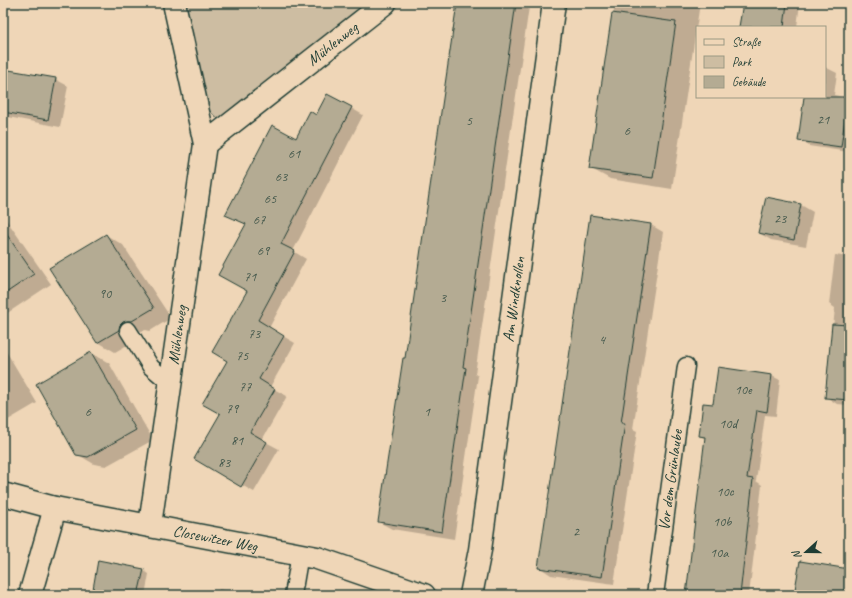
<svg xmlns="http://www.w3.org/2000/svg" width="852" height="598" font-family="Caveat,sans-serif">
<rect width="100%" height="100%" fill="#efd6b7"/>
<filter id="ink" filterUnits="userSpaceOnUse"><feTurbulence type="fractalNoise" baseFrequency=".025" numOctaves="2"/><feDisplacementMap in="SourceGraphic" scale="8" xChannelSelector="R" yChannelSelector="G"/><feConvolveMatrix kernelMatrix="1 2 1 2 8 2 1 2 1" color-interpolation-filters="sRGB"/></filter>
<g filter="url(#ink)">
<path fill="#cdbda2" stroke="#767d6b" d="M184,3H369L230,112L218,119L206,107Z"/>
<g fill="#0003">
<path d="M458,3H522L529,7L475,374L478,376L454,539L392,529L379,522L406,360Z"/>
<path d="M615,3H700L672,189L610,179L590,168Z"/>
<path d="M744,3H800L797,27H744Z"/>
<path d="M825,67L837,73L834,95L849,98V152L809,146L799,140L805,97H825Z"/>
<path d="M3,70L55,79L68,86L60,127L3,116Z"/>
<path d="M351,108L363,115L293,251L306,259L269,328L295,343L270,387L287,396L262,440L279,449L254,492L195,459L221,414L228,361L248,291L246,225L227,214L317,116Z"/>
<path d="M801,205L813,212L806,246L771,240L759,233Z"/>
<path d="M3,215L51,284L3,316Z"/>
<path d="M651,225L663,232L633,429L637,431L614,584L551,575L539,567Z"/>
<path d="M106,235L123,245L171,318L150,331L146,330L141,331L137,335L136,340L115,352L98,342Z"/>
<path d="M835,255L849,257V405L837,404L826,397L835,308L829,304Z"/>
<path d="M3,346L37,403L3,423Z"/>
<path d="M91,353L109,363L153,440L106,466L94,464L77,454Z"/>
<path d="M719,368L772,376L780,380L776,416L765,415L756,481L762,485L749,595H687L706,439L700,436L714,405Z"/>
<path d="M143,570L149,574L145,595H92Z"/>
<path d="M849,570V595H795Z"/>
<path d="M219,589L247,595H218Z"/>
</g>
<g fill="#b4ab93" stroke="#1f3d34">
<path d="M457,3H516L463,367L466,368L442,532L378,522L403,358H405Z"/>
<path d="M743,3H787L784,27H739Z"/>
<path d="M612,13L676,22L653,178L589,169Z"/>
<path d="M3,69L56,78L48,120L3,112Z"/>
<path d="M327,94L352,107L281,244L295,251L258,320L284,336L259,379L275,389L250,432L267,442L241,487L194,459L220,414L202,404L227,361L212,352L247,291L218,275L246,224L225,215L272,125L296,138L310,111L316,115Z"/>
<path d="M804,97H848L841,147L798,141Z"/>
<path d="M766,197L801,204L794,240L758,233Z"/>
<path d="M590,215L651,224L621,423H625L602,577L538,568Z"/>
<path d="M3,229L34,274L3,295Z"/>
<path d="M106,234L154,308L132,321H128L123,322L120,325L119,330L97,343L49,268Z"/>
<path d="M832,324L849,325V400L825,398Z"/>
<path d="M91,352L136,430L88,457L76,455L36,384Z"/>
<path d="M718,367L772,375L767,412L757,410L747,478L753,479L740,595H686L705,437L699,436L703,403L713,404Z"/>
<path d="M98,560L144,569L138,595H92Z"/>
<path d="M800,561L849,569V593L841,592L840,595H794Z"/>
</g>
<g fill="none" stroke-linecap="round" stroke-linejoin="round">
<g stroke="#1f3d34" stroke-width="19">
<g id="service">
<path d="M128,330L151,367L171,384"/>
<path d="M293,595L300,554"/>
<path id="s1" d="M655,595L686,366"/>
</g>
</g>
<g stroke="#1f3d34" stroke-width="25">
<g id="minor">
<path id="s2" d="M205,144L385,3"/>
<path id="s3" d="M3,494L55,508L317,558L424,595"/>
<path id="s4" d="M150,525L205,144L174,3"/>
<path d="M30,595L55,508"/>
<path id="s5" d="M471,595L480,550L554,3"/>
</g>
</g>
<use href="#service" stroke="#efd6b7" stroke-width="16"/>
<use href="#minor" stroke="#efd6b7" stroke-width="22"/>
</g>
</g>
<g text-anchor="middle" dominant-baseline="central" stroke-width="3.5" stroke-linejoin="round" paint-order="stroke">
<g font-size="14" fill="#44584c">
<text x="823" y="119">21</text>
<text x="469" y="120">5</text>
<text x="627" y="130">6</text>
<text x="294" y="153">61</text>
<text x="281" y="176">63</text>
<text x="270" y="198">65</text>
<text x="780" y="218">23</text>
<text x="259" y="219">67</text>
<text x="263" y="250">69</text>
<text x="250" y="276">71</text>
<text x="105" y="293">90</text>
<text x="443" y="297">3</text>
<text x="254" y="333">73</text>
<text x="602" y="339">4</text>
<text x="242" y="355">75</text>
<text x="245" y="386">77</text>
<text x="743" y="389">10e</text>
<text x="232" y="408">79</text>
<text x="88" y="411">6</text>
<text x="427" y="411">1</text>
<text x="728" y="423">10d</text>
<text x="237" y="440">81</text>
<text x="224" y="462">83</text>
<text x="725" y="491">10c</text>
<text x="722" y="521">10b</text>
<text x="576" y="531">2</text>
<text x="719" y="552">10a</text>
</g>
<g font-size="16" fill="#1f3d34" stroke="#efd6b7">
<text stroke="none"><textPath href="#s2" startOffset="162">Mühlenweg</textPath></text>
<text stroke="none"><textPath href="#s5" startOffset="299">Am Windknollen</textPath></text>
<text stroke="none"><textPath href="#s4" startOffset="192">Mühlenweg</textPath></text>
<text stroke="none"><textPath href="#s1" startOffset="116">Vor dem Grünlaube</textPath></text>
<text stroke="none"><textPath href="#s3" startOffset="217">Closewitzer Weg</textPath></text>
</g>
</g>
<rect width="852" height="598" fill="none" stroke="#efd6b7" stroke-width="16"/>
<rect x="8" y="8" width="836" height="582" fill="none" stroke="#1f3d34" stroke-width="1.5" filter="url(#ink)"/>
<rect x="696" y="26" width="130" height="72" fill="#efd6b7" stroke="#9c9983"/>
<rect x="704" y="39" width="20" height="6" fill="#efd6b7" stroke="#9c9983"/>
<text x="732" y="46" font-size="12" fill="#1f3d34">Straße</text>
<rect x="704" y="56" width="20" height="12" fill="#cdbda2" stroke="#9c9983"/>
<text x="732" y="66" font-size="12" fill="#1f3d34">Park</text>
<rect x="704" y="76" width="20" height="12" fill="#b4ab93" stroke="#9c9983"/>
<text x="732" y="86" font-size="12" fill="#1f3d34">Gebäude</text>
<g transform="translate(806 552) rotate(249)" stroke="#efd6b7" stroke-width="3" paint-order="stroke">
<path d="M0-3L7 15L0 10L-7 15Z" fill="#1f3d34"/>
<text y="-6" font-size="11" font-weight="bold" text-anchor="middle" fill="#1f3d34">N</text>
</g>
</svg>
